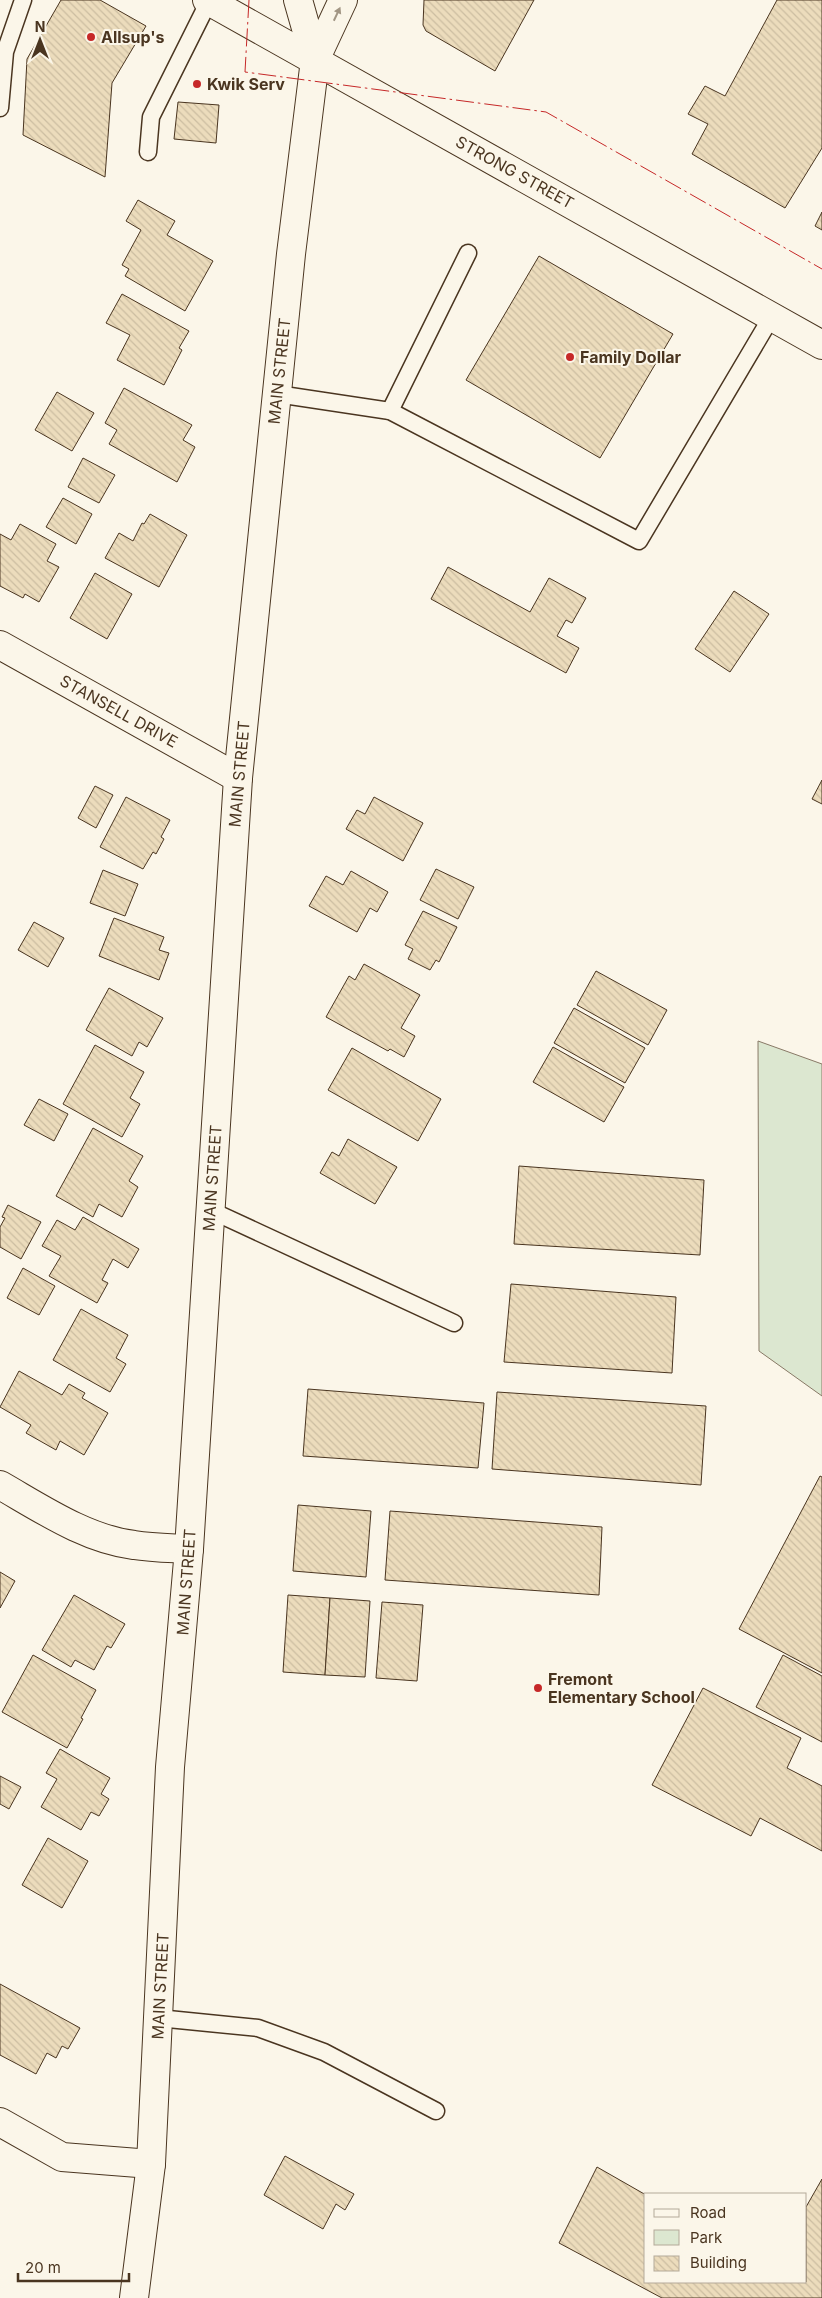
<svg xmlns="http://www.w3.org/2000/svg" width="822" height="2298" font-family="Inter,sans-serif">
<defs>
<pattern id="building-back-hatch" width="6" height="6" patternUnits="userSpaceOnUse" patternTransform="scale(1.25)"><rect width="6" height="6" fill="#ecdcbc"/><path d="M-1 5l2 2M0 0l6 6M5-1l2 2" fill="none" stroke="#ccbda1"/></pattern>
</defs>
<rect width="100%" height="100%" fill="#fbf6e9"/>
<path fill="#dce7d0" stroke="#887966" d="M758,1041L822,1064V1396L759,1351Z"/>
<g fill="url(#building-back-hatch)" stroke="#4a3520">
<path d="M61,0H100L146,26L112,83L105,177L23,135L27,59Z"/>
<path d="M424,0H534L495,71L426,31L423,25Z"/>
<path d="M777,0H822V148L785,208L692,154L708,124L688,114L705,86L725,96Z"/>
<path d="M178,102L219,105L216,143L174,139Z"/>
<path d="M138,200L175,221L167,235L213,261L185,311L125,276L129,269L122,265L141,230L126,221Z"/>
<path d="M822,212V230L815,226Z"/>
<path d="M539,256L673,334L600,458L466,380Z"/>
<path d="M122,294L189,331L179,348L182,350L164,385L117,360L130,335L106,323Z"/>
<path d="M124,388L192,425L183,440L195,447L177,482L109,444L117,430L105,423Z"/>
<path d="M57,392L94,413L72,451L35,430Z"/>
<path d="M83,458L115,475L99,503L68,487Z"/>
<path d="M63,498L92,514L76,544L46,527Z"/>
<path d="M150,514L187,535L159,587L105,558L119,533L133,541L142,523L144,524Z"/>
<path d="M20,524L56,544L47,561L59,567L39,602L25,594L23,598L0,586V534L11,540Z"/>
<path d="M448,567L530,612L549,578L586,598L572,623L566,620L557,636L579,648L566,673L431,599Z"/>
<path d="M95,573L132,594L107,639L70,618Z"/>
<path d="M734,591L769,614L730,672L695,649Z"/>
<path d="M822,780V804L812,799Z"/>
<path d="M95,786L113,795L96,828L78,818Z"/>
<path d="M126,797L170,820L161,837L164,839L156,854L153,852L143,869L100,847Z"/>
<path d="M374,797L423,823L403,861L346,829L357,810L365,814Z"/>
<path d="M436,869L474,887L458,919L420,900Z"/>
<path d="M103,870L138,884L125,916L90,903Z"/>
<path d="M351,871L388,892L377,912L370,908L357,932L309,906L326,876L343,885Z"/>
<path d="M423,911L457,927L439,962L436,960L430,970L408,959L413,949L405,945Z"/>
<path d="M114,918L164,937L159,950L169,953L159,980L99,956Z"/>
<path d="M34,922L64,938L48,967L18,950Z"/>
<path d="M364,964L420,995L401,1028L415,1036L404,1057L390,1049L388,1051L326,1017L349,976L355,980Z"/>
<path d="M596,971L667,1010L648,1045L577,1005Z"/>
<path d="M109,988L163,1018L147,1047L139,1042L132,1056L86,1030Z"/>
<path d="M574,1008L645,1048L625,1083L554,1043Z"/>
<path d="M95,1045L144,1072L130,1098L140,1104L122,1137L63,1104Z"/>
<path d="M553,1047L624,1087L604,1122L533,1082Z"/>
<path d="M352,1048L441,1099L418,1141L328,1090Z"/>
<path d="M39,1099L68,1114L54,1141L24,1125Z"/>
<path d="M93,1128L143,1156L129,1181L138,1187L122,1217L99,1204L93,1217L56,1196Z"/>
<path d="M348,1139L397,1167L375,1204L320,1173L332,1152L339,1156Z"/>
<path d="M519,1166L704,1180L700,1255L514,1244Z"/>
<path d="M8,1205L41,1222L21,1259L0,1247V1227L5,1218L2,1217Z"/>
<path d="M83,1217L139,1249L128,1268L113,1259L102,1280L108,1283L97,1303L49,1276L61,1256L42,1246L57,1220L75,1230Z"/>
<path d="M23,1268L55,1286L39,1315L7,1298Z"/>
<path d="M511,1284L676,1297L672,1373L504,1362Z"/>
<path d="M81,1309L128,1335L116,1358L126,1364L110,1392L53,1360Z"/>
<path d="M19,1371L62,1395L69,1384L85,1393L82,1398L108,1413L84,1455L60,1441L56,1450L26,1433L31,1425L0,1407Z"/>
<path d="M308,1389L484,1403L478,1468L303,1456Z"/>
<path d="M497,1392L706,1406L701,1485L492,1469Z"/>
<path d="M820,1476L822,1477V1673L739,1629Z"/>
<path d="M298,1505L371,1511L366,1577L293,1571Z"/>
<path d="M390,1511L602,1527L599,1595L385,1580Z"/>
<path d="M0,1572L15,1581L0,1608Z"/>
<path d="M74,1595L125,1624L111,1648L107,1646L94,1670L75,1660L71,1667L42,1650Z"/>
<path d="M288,1595L330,1598L325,1675L283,1672Z"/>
<path d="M330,1598L370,1601L365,1677L325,1675Z"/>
<path d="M382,1602L423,1605L417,1681L376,1678Z"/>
<path d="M33,1655L96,1690L81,1718L83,1719L67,1748L2,1712Z"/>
<path d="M783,1655L822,1676V1742L756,1707Z"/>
<path d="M703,1688L801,1738L787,1768L822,1786V1851L760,1818L751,1836L652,1785Z"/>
<path d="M60,1749L110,1778L101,1794L109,1799L99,1816L91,1812L81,1830L41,1807L57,1779L46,1773Z"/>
<path d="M0,1776L21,1787L9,1809L0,1804Z"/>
<path d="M48,1838L88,1861L62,1908L22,1885Z"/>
<path d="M0,1984L80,2028L68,2049L62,2046L56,2058L47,2053L36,2074L0,2055Z"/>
<path d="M285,2156L354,2194L345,2210L336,2204L323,2229L264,2195Z"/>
<path d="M597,2167L646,2195V2282H806V2207L822,2179V2298H662L559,2243Z"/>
</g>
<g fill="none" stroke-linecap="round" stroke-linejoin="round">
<g stroke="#4a3520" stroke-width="19">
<g id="lane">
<path d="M0,108L5,52L23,0"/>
<path d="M148,152L151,117L209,1"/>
<path d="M277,394L390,411L639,541L772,316"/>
<path d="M390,411L468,253"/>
<path d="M210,1210L454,1323"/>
<path d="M158,2018L258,2028L324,2052L436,2111"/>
</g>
</g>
<g stroke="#4a3520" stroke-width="30">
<g id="street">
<path d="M0,645L238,778"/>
<path d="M0,1485C42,1509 86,1539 134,1545C152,1548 171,1548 189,1549"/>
<path d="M0,2122L62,2157L151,2164"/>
</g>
</g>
<g stroke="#4a3520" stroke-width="30">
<path id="secondary" d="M207,0L822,345"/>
</g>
<g stroke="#4a3520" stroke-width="30">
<g id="primary">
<path d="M298,0L315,60"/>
<path d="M134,2298L151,2164L170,1767L189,1549L238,778L291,254L315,60L343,0"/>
</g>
</g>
<use href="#lane" stroke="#fbf6e9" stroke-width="16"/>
<use href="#street" stroke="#fbf6e9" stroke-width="28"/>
<use href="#secondary" stroke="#fbf6e9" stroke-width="28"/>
<use href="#primary" stroke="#fbf6e9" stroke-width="28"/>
<path stroke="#c62828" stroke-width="1" stroke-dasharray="18 4 2.5 4" stroke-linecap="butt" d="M249,0L245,72L546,112L822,269"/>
</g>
<defs><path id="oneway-solid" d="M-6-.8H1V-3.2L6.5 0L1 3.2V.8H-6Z" transform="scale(1.25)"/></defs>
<use fill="#a29684" href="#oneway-solid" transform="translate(337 14) rotate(-65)"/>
<g fill="#c62828" stroke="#fbf6e9" stroke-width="2">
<circle cx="91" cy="37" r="5"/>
<circle cx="197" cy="84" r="5"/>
<circle cx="570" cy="357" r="5"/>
<circle cx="538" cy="1688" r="5"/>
</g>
<g text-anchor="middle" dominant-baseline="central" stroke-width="4" stroke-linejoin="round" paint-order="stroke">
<g font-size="16" font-weight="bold" fill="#4a3520" stroke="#fbf6e9" text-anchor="start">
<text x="101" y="37">Allsup's</text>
<text x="207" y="84">Kwik Serv</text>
<text x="580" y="357">Family Dollar</text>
<text x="548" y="1679">Fremont<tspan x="548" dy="18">Elementary School</tspan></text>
</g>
<g font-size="16" fill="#4a3520" stroke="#fbf6e9">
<text transform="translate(515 172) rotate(29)">STRONG STREET</text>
<text transform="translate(279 371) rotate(-84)">MAIN STREET</text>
<text transform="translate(119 711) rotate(29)">STANSELL DRIVE</text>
<text transform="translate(239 774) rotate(-85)">MAIN STREET</text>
<text transform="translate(212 1178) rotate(-86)">MAIN STREET</text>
<text transform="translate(186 1582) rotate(-86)">MAIN STREET</text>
<text transform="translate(160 1986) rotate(-87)">MAIN STREET</text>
</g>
</g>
<rect x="644" y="2193" width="162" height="90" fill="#fbf6e9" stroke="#b4a999"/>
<rect x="654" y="2209" width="25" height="8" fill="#fbf6e9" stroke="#b4a999"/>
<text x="690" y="2218" font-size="15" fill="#4a3520">Road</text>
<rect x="654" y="2230" width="25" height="15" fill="#dce7d0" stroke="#b4a999"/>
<text x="690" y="2243" font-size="15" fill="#4a3520">Park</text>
<rect x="654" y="2256" width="25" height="15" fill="url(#building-back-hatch)" stroke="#b4a999"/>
<text x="690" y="2268" font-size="15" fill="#4a3520">Building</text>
<g transform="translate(40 40)" stroke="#fbf6e9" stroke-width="4" paint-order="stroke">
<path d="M0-4L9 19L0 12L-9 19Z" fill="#4a3520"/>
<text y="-8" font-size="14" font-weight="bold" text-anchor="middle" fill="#4a3520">N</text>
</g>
<path d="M18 2273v8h111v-8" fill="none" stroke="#4a3520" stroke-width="2.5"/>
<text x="25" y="2273" font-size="15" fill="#4a3520" stroke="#fbf6e9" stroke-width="4" paint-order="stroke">20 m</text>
</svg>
